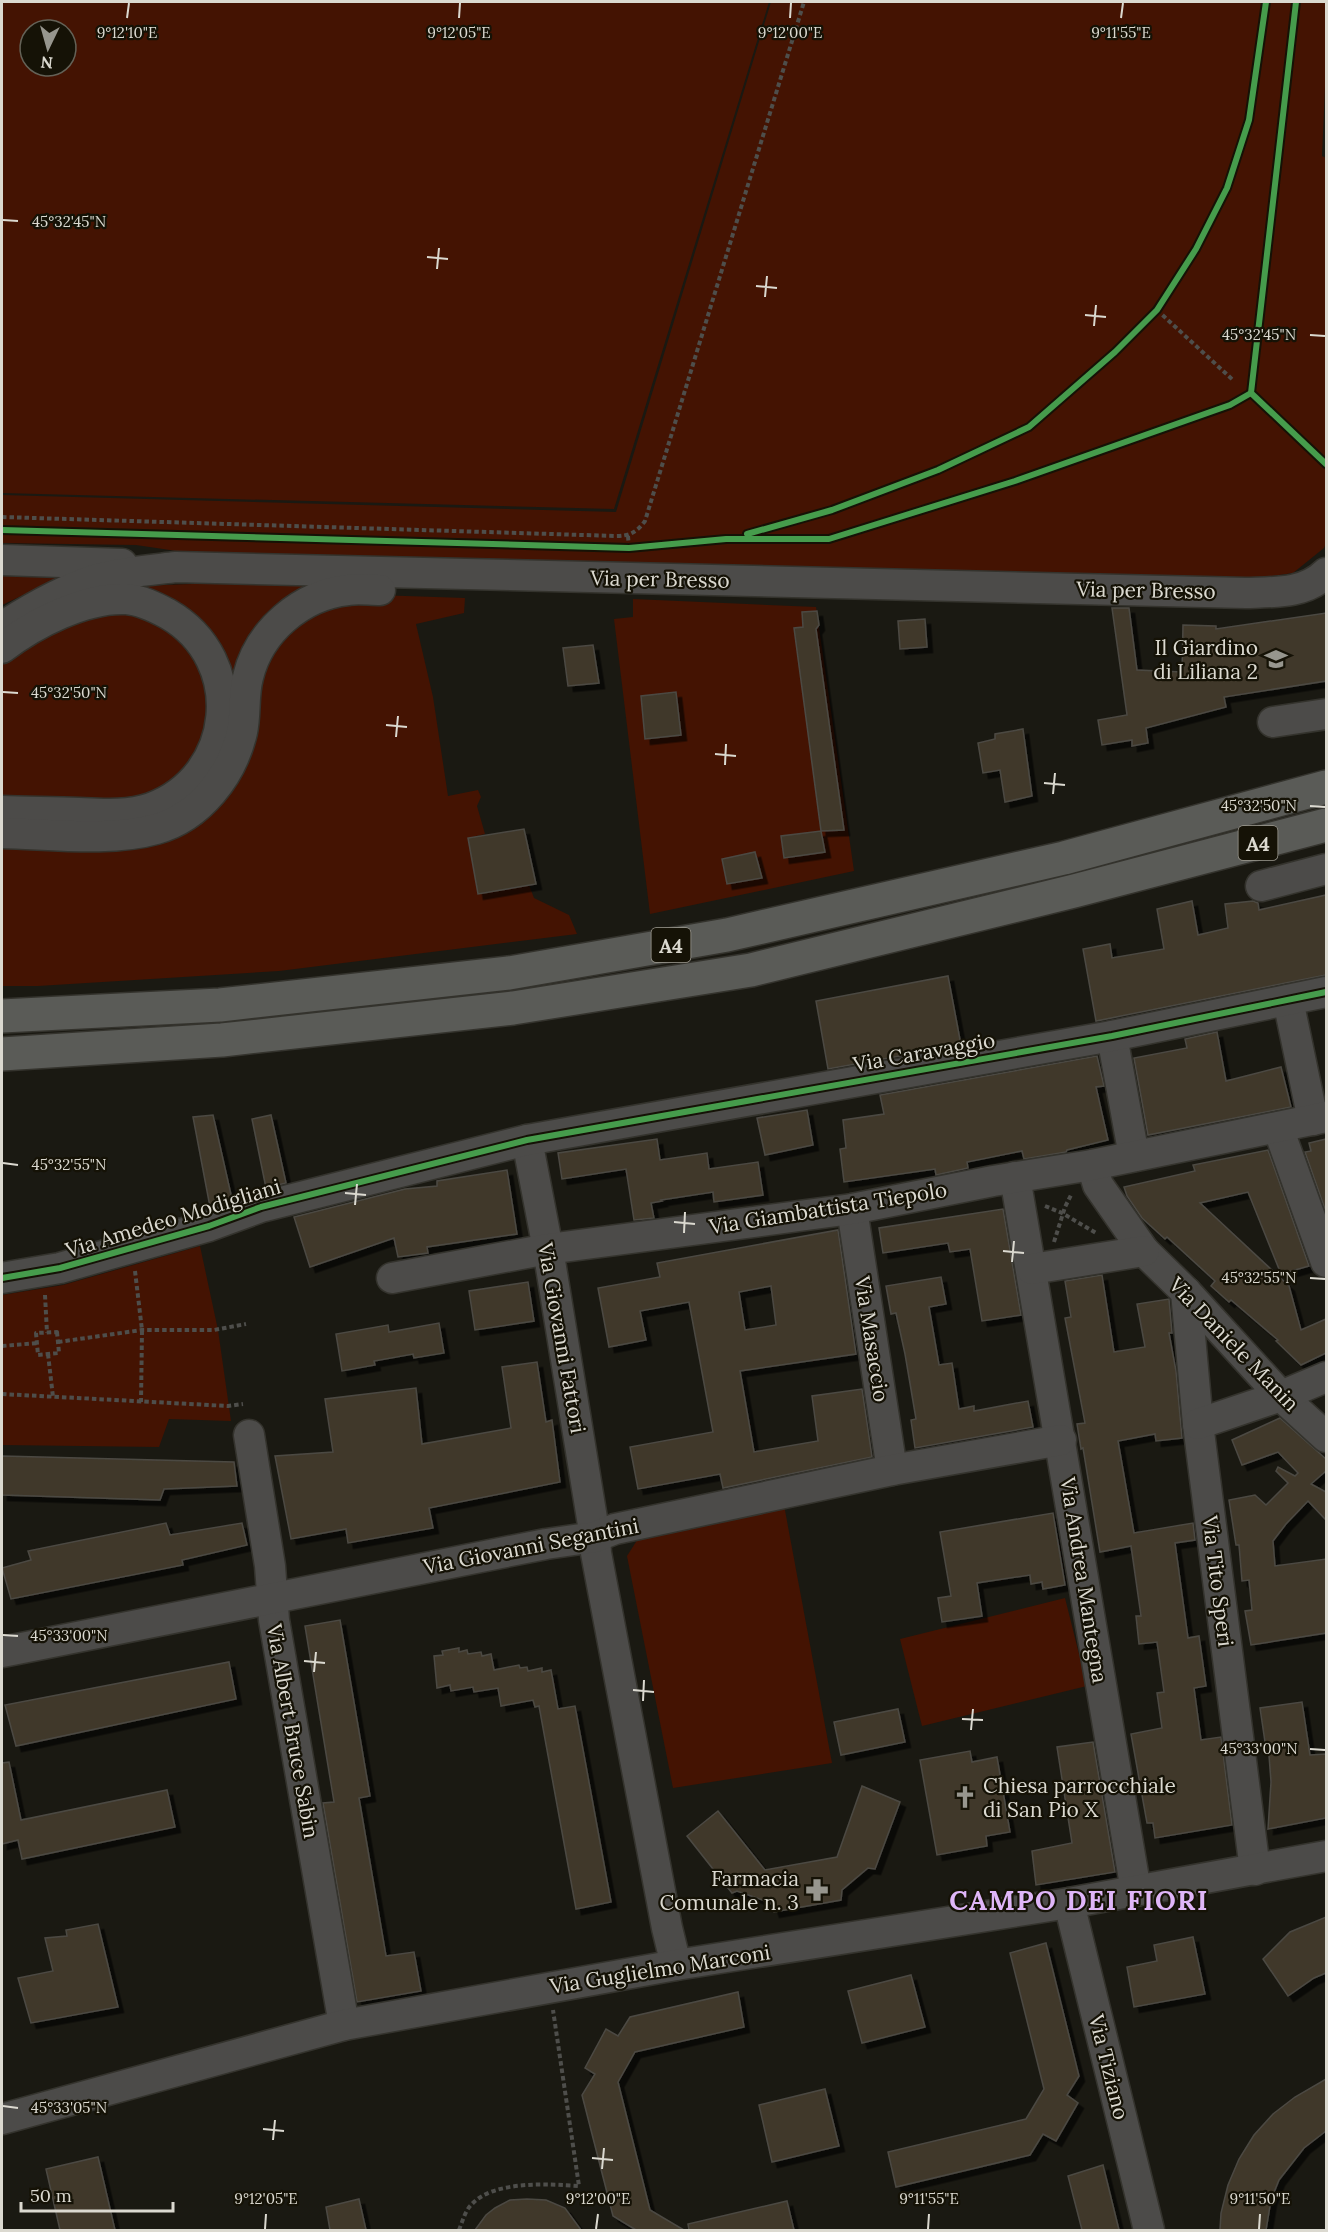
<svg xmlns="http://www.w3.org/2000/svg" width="1328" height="2232" font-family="Lora,serif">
<defs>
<filter id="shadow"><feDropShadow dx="5.5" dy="5.5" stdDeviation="0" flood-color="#0009"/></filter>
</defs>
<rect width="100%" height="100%" fill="#1a1912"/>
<g fill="#441302" fill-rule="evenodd">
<path d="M2,2H769L614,509L2,493ZM30,30H66V66H30Z"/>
<path d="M771,2H1326V64L1322,156L1326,158V543L1324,548L1293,573L1238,581L197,554L136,545L2,543V495L616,512Z"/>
<path d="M2,565L81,568L2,605Z"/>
<path d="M217,583L326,586L301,597L202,792L146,817L232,710L155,594L140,586Z"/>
<path d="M376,595L465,598L464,613L416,624L433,697L448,796L478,790L481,797L477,806L485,834L468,838L478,894L529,885L534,898L569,915L577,934L279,971L38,986H2V840L139,842L260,667L309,611Z"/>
<path d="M633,599L816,607L854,871L650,914L614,619L633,617Z"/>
<path d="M82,613L150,614L198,654L214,706L186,776L139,803L2,802V656Z"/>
<path d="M200,1246L218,1330L231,1421L169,1419L159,1447L2,1445V1295L63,1285Z"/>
<path d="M784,1505L832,1763L673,1788L627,1556L641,1534Z"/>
<path d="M1065,1598L1087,1686L922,1726L900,1639Z"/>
</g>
<g fill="#3f382b" stroke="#4c4943" stroke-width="1.5" fill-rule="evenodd" filter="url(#shadow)">
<path d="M1112,608H1129L1137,670L1182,672L1183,625L1216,626V629L1326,613V681L1224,697L1226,707L1146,728L1148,743L1132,746V740L1102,745L1098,720L1127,715Z"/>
<path d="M817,611L819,625L816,629L844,830L821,831L794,628L803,627L802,612Z"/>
<path d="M925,619L927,647L900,649L898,621Z"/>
<path d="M593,645L599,683L568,686L563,648Z"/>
<path d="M676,692L681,735L645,739L641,696Z"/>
<path d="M1023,729L1032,796L1005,802L1000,770L983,773L978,743L995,739V734Z"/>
<path d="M524,829L536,884L478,894L468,838Z"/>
<path d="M821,831L825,852L784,858L781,836Z"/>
<path d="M755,852L762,878L727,884L722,859Z"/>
<path d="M1326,895V975L1096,1021L1083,949L1110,944L1112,958L1164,949L1157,909L1192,901L1198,935L1228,928L1225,904L1253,901L1258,903L1259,910Z"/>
<path d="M948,976L961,1045L828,1069L816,1001Z"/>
<path d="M1217,1032L1226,1081L1281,1067L1291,1107L1148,1135L1134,1058L1187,1048L1185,1039Z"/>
<path d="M1097,1056L1104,1086L1096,1087L1108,1140L1067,1150L1066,1152L1024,1159L1022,1151L967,1162L968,1168L936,1175L935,1169L844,1182L840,1149L846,1148L843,1120L884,1114L880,1095Z"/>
<path d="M807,1110L813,1145L765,1155L757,1118Z"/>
<path d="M213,1115L232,1199L210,1207L193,1117Z"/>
<path d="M271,1115L286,1183L266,1188L252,1119Z"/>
<path d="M657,1139L660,1160L707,1153L709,1169L758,1162L763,1195L714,1202L713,1192L661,1200L662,1201L651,1203L654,1218L634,1220L626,1169L562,1179L558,1153Z"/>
<path d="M1326,1139V1212L1305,1152L1311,1151L1309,1143Z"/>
<path d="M1268,1150L1309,1266L1281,1274L1248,1192L1200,1203L1289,1286L1301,1330L1326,1319V1353L1301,1365L1276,1341L1278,1340L1231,1300L1229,1302L1211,1286L1215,1281L1167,1237L1165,1239L1142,1218L1127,1196L1124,1187L1195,1171L1193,1165Z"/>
<path d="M507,1170L517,1234L427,1247L428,1253L398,1257L394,1238L310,1267L294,1217L405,1189L437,1186V1181Z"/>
<path d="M1003,1209L1021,1315L982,1321L970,1249L950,1252L948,1243L883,1253L879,1228Z"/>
<path d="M838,1230L856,1354L740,1371L754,1452L818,1441L812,1396L862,1389L872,1457L723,1488L720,1474L638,1489L630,1447L713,1432L689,1302L640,1311L646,1340L609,1347L598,1288L660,1277L657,1263ZM771,1286L776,1325L745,1330L739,1292Z"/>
<path d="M1102,1275L1114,1352L1145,1347L1137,1304L1169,1299L1172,1333H1169L1176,1371L1182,1438L1156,1441L1155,1434L1118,1441L1134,1533L1193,1523L1195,1540L1175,1543L1188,1638L1199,1636L1206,1686L1194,1688L1201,1740L1221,1737L1232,1825L1155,1838L1153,1823H1147L1131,1734L1162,1728L1157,1693L1164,1692L1157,1642L1139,1644L1136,1616H1141L1131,1546L1100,1552L1083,1448L1081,1449L1077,1424L1085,1423L1065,1318L1071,1317L1065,1281Z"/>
<path d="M941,1277L946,1304L929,1307L939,1365L952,1363L959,1409L974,1406V1411L1028,1401L1033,1427L915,1448L911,1420L916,1419L905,1354L896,1313L891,1314L886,1286Z"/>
<path d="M528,1282L534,1321L475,1330L469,1291Z"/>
<path d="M439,1323L444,1353L414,1358L413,1354L374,1361L375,1365L342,1371L336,1334L388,1325L389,1332Z"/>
<path d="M537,1362L546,1422L552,1420L560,1482L429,1508L433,1528L348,1543L346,1529L291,1539L275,1456L333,1452L325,1399L416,1388L422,1444L511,1428L502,1367Z"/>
<path d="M1280,1418L1326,1459V1471L1311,1484L1326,1492V1520L1308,1501L1286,1524L1273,1541L1275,1566L1326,1559V1633L1251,1645L1245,1611L1252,1610L1249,1580L1242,1581L1239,1545H1236L1229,1500L1255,1495L1266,1505L1288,1483L1276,1471L1278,1467L1295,1476L1298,1473L1278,1452L1242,1465L1232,1440Z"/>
<path d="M2,1456L234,1462L237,1486L164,1489L160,1500L2,1495Z"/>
<path d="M1053,1513L1065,1585L1043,1589L1042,1582L1031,1584L1030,1575L977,1583L982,1616L942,1622L938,1598L951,1596L940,1532Z"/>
<path d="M166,1523L170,1535L242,1523L247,1545L182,1560L183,1565L11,1599L2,1568L31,1560L28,1551Z"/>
<path d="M340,1620L370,1796L359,1798L386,1956L414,1952L421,1991L357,2002L323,1803L334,1802L305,1626Z"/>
<path d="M459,1648V1652L467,1650L468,1654L481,1652L482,1656L491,1654L494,1670L519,1665L520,1668L527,1667L528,1671L542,1668V1672L551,1670L558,1709L575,1706L611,1902L576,1909L539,1706L535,1707L533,1700L501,1706L498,1688L474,1692L473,1687L451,1691L450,1685L437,1688L434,1656L443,1655L442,1651Z"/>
<path d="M229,1662L236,1699L16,1746L5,1705Z"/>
<path d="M1302,1702L1310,1755L1326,1754V1818L1268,1829L1271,1782L1268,1742H1265L1260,1708Z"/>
<path d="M898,1709L905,1742L841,1755L834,1722Z"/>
<path d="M1093,1742L1115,1872L1036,1885L1032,1851L1072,1843L1057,1747Z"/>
<path d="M970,1751L972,1762L997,1757L1010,1832L986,1836L987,1846L937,1855L920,1760Z"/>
<path d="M9,1762L21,1820L167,1790L175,1827L22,1859L18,1840L2,1844V1763Z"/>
<path d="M862,1786L900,1802L875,1869L868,1868L842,1890L841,1900L774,1912L771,1903L737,1891L732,1893L687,1836L718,1811L765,1870L837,1857Z"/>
<path d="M1326,1917V1973L1314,1978L1288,1996L1263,1959L1290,1932Z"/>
<path d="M98,1924L118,2007L31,2023L18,1978L53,1971L45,1938L67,1936L66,1930Z"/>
<path d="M1193,1937L1205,1994L1134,2007L1127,1967L1157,1961L1154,1945Z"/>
<path d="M1046,1943L1079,2076L1067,2095L1078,2103L1056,2141L1043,2134L1030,2155L896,2187L888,2152L1026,2119L1044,2089L1010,1953Z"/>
<path d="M911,1975L925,2027L862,2043L848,1991Z"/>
<path d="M738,1992L744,2027L635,2052L618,2082L650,2210L684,2230H636L613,2216L582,2095L595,2074L585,2068L606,2029L618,2036L630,2017Z"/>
<path d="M1326,2079V2131L1304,2148L1279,2180L1271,2200L1266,2230H1220L1221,2213L1228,2185L1239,2159L1254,2135L1273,2114L1295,2097Z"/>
<path d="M825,2089L839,2146L772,2162L759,2105Z"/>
<path d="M98,2157L115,2230H60L46,2169Z"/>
<path d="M1103,2165L1119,2230H1082L1068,2176Z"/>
<path d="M359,2199L366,2230H330L326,2207Z"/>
<path d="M527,2199L546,2200L565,2208L581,2230H475L486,2215L495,2208L510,2200Z"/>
<path d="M787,2201L794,2230H689L688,2224Z"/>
</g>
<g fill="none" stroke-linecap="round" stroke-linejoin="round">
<g stroke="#34332d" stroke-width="33">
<g id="minor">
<path d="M2,560L122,564"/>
<path d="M2,627C31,608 63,590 97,579C123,572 150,570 176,567L1246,593C1274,592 1305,594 1326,573"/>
<path d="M2,648C33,624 85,597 126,599C141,600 155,607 168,614C248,660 236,777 151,808C128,816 102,814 79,813C53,812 27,812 2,811"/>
<path d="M1273,722L1326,714"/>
<path d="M2,833C49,834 111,842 156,829C200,817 232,775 242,732C246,714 243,695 248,677C259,631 301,595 348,590C358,588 369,590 380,590"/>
<path d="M1261,886L1326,869"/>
<path d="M1288,1000L1313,1120"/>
<path d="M1112,1036L1134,1156"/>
<path d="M1279,1127L1282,1139L1326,1262"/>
<path d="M527,1140L548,1249L595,1537L596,1553L667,1928L676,1965"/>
<path d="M1092,1165L1098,1185L1144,1251L1186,1292L1281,1396L1326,1437"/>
<path d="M1015,1177L1136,1891"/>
<path d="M852,1209L892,1470"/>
<path d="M1032,1269L1144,1251"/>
<path d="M2,1278L60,1268L209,1226L261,1207L527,1140L1112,1036L1326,992"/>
<path d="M392,1278L548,1249L852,1209L993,1181L1092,1165L1326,1117"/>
<path d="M1186,1292L1198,1424L1255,1870"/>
<path d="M1198,1424L1281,1396L1326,1377"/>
<path d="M249,1435L270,1566L274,1620L344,2025"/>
<path d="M2,1652L546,1544L595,1537L615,1529L892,1470L1061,1440"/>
<path d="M1069,1903L1149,2230"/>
<path d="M2,2119L344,2025L676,1965L1069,1903L1326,1856"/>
</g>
</g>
<g stroke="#34332d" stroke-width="36">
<g id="highway">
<path d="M2,1016L220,1005L509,973L727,935L1064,858L1326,787"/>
<path d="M2,1054L222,1040L513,1008L751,970L1074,891L1326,825"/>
</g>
</g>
<g stroke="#4e4e4b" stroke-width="4" stroke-dasharray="4.5 3" stroke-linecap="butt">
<path d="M1157,310L1234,381"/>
<path d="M2,517L615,536C629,536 636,533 645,521L804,2"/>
<path d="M628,536L629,548"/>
<path d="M1045,1206L1062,1213L1096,1233"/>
<path d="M1054,1242L1065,1207L1072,1193"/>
<path d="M135,1271L142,1330L141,1402"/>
<path d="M45,1295L47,1333"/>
<path d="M57,1332L59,1353L38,1355L36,1333Z"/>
<path d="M58,1342L142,1330H214L246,1324"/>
<path d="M2,1346L38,1343"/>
<path d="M48,1354L53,1397"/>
<path d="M2,1394L228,1406L243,1404"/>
<path d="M459,2230C462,2223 465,2211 471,2205C493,2180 549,2184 579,2186L553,2010"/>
</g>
<use href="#minor" stroke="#4c4b49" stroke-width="30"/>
<use href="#highway" stroke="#5a5b57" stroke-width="33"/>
<g stroke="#151206" stroke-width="10">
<g id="cycleway">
<path d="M1296,2L1251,393L1326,464"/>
<path d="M2,530L629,548L726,539H829L1015,481L1230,405L1251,393"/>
<path d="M747,534L832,510L938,470L1029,427L1115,352L1157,310L1196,249L1227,188L1249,120L1266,2"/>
<path d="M2,1278L60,1268L209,1226L261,1207L527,1140L1112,1036L1326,992"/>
</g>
</g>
<use href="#cycleway" stroke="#469c4c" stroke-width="6"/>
</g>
<path fill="none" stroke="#dbd9d0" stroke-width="2" d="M127,18L129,3M459,18L460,3M790,18L791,3M1121,18L1123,3M3,220L18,221M427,257L448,259M437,269L439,248M756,286L777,288M765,297L767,276M1085,315L1106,317M1094,326L1096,305M1310,335L1325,336M3,692L18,693M386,725L407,727M396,737L398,716M715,754L736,756M725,765L726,744M1044,783L1065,785M1053,794L1055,773M1310,806L1325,807M3,1163L18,1165M345,1193L366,1195M355,1205L357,1184M674,1222L695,1224M684,1233L685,1212M1003,1251L1024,1253M1012,1262L1014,1241M1310,1278L1325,1279M3,1635L18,1636M304,1661L325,1663M314,1672L316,1652M633,1690L654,1692M643,1701L644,1680M962,1719L983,1720M971,1730L973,1709M1310,1749L1325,1750M3,2106L18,2108M263,2129L284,2131M273,2140L275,2120M592,2158L613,2160M602,2169L604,2148M265,2229L266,2214M596,2229L598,2214M928,2229L929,2214M1259,2229L1260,2214"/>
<defs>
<g id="school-bare" transform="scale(1.8)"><path d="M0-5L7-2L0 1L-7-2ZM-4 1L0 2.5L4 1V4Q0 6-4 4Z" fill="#97968e" stroke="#151206" stroke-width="2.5" paint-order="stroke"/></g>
<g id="church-bare" transform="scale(1.8)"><path d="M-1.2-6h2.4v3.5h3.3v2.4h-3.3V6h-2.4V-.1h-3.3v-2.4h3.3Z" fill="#97968e" stroke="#151206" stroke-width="2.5" paint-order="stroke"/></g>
<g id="pharmacy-bare" transform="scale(1.8)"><path d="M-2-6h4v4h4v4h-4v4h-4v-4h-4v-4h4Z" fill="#97968e" stroke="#151206" stroke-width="2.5" paint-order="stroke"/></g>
</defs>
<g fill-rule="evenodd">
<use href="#school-bare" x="1276" y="659"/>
<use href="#church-bare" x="965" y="1797"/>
<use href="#pharmacy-bare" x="817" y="1890"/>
</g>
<g text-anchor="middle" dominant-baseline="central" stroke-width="4.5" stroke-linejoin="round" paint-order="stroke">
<g fill="#151206" stroke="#a09d93" stroke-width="1.5">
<rect x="1238.5" y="826" width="39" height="34" rx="4.5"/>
<rect x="651.5" y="928" width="39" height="34" rx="4.5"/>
</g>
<g font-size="20" font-weight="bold" fill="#dbd9d0">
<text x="1258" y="843">A4</text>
<text x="671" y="945">A4</text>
</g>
<g font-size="21" fill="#dbd9d0" stroke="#151206">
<text transform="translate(660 579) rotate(1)">Via per Bresso</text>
<text transform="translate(1146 590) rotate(1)">Via per Bresso</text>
<text transform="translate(924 1052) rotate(-10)">Via Caravaggio</text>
<text transform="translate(828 1208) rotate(-9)">Via Giambattista Tiepolo</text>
<text transform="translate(173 1218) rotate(-17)">Via Amedeo Modigliani</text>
<text transform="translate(562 1338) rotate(80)">Via Giovanni Fattori</text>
<text transform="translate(872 1339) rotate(81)">Via Masaccio</text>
<text transform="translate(1234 1344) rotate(46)">Via Daniele Manin</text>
<text transform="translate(531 1546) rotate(-11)">Via Giovanni Segantini</text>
<text transform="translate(1084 1580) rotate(81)">Via Andrea Mantegna</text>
<text transform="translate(1218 1581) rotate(83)">Via Tito Speri</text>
<text transform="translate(293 1731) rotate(80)">Via Albert Bruce Sabin</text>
<text transform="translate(660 1969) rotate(-9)">Via Guglielmo Marconi</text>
<text transform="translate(1109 2067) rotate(76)">Via Tiziano</text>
</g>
<g font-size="21" fill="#dbd9d0" stroke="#151206" text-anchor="end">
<text x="1258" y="647">Il Giardino<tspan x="1258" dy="24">di Liliana 2</tspan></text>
<text x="983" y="1785" text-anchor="start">Chiesa parrocchiale<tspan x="983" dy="24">di San Pio X</tspan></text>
<text x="799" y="1878">Farmacia<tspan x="799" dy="24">Comunale n. 3</tspan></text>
</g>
<g font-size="27" font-weight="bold" letter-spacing="1.5" fill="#dfb6f8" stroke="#151206">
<text x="1079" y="1900">CAMPO DEI FIORI</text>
</g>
</g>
<g font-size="15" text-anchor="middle" fill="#dbd9d0" stroke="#151206" stroke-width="4.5" stroke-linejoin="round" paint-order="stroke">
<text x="127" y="38">9°12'10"E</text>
<text x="459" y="38">9°12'05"E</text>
<text x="790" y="38">9°12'00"E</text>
<text x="1121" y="38">9°11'55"E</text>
<text x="69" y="227">45°32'45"N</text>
<text x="1259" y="340">45°32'45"N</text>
<text x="69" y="698">45°32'50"N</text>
<text x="1259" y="811">45°32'50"N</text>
<text x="69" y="1170">45°32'55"N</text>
<text x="1259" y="1283">45°32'55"N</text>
<text x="69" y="1641">45°33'00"N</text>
<text x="1259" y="1754">45°33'00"N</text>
<text x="69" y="2113">45°33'05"N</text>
<text x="266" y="2204">9°12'05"E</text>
<text x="598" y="2204">9°12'00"E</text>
<text x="929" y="2204">9°11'55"E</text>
<text x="1260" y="2204">9°11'50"E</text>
</g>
<rect width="1328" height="2232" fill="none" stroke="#dbd9d0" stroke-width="6"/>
<g transform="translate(48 48) rotate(185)"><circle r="28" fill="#151206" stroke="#646257" stroke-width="1.5"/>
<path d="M0-4.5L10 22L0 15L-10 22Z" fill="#97968e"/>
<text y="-9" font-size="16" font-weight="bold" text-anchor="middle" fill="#dbd9d0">N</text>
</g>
<path d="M21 2202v9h152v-9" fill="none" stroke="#dbd9d0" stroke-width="3"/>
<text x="30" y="2202" font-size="18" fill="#dbd9d0" stroke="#151206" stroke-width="4.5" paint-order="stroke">50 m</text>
</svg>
